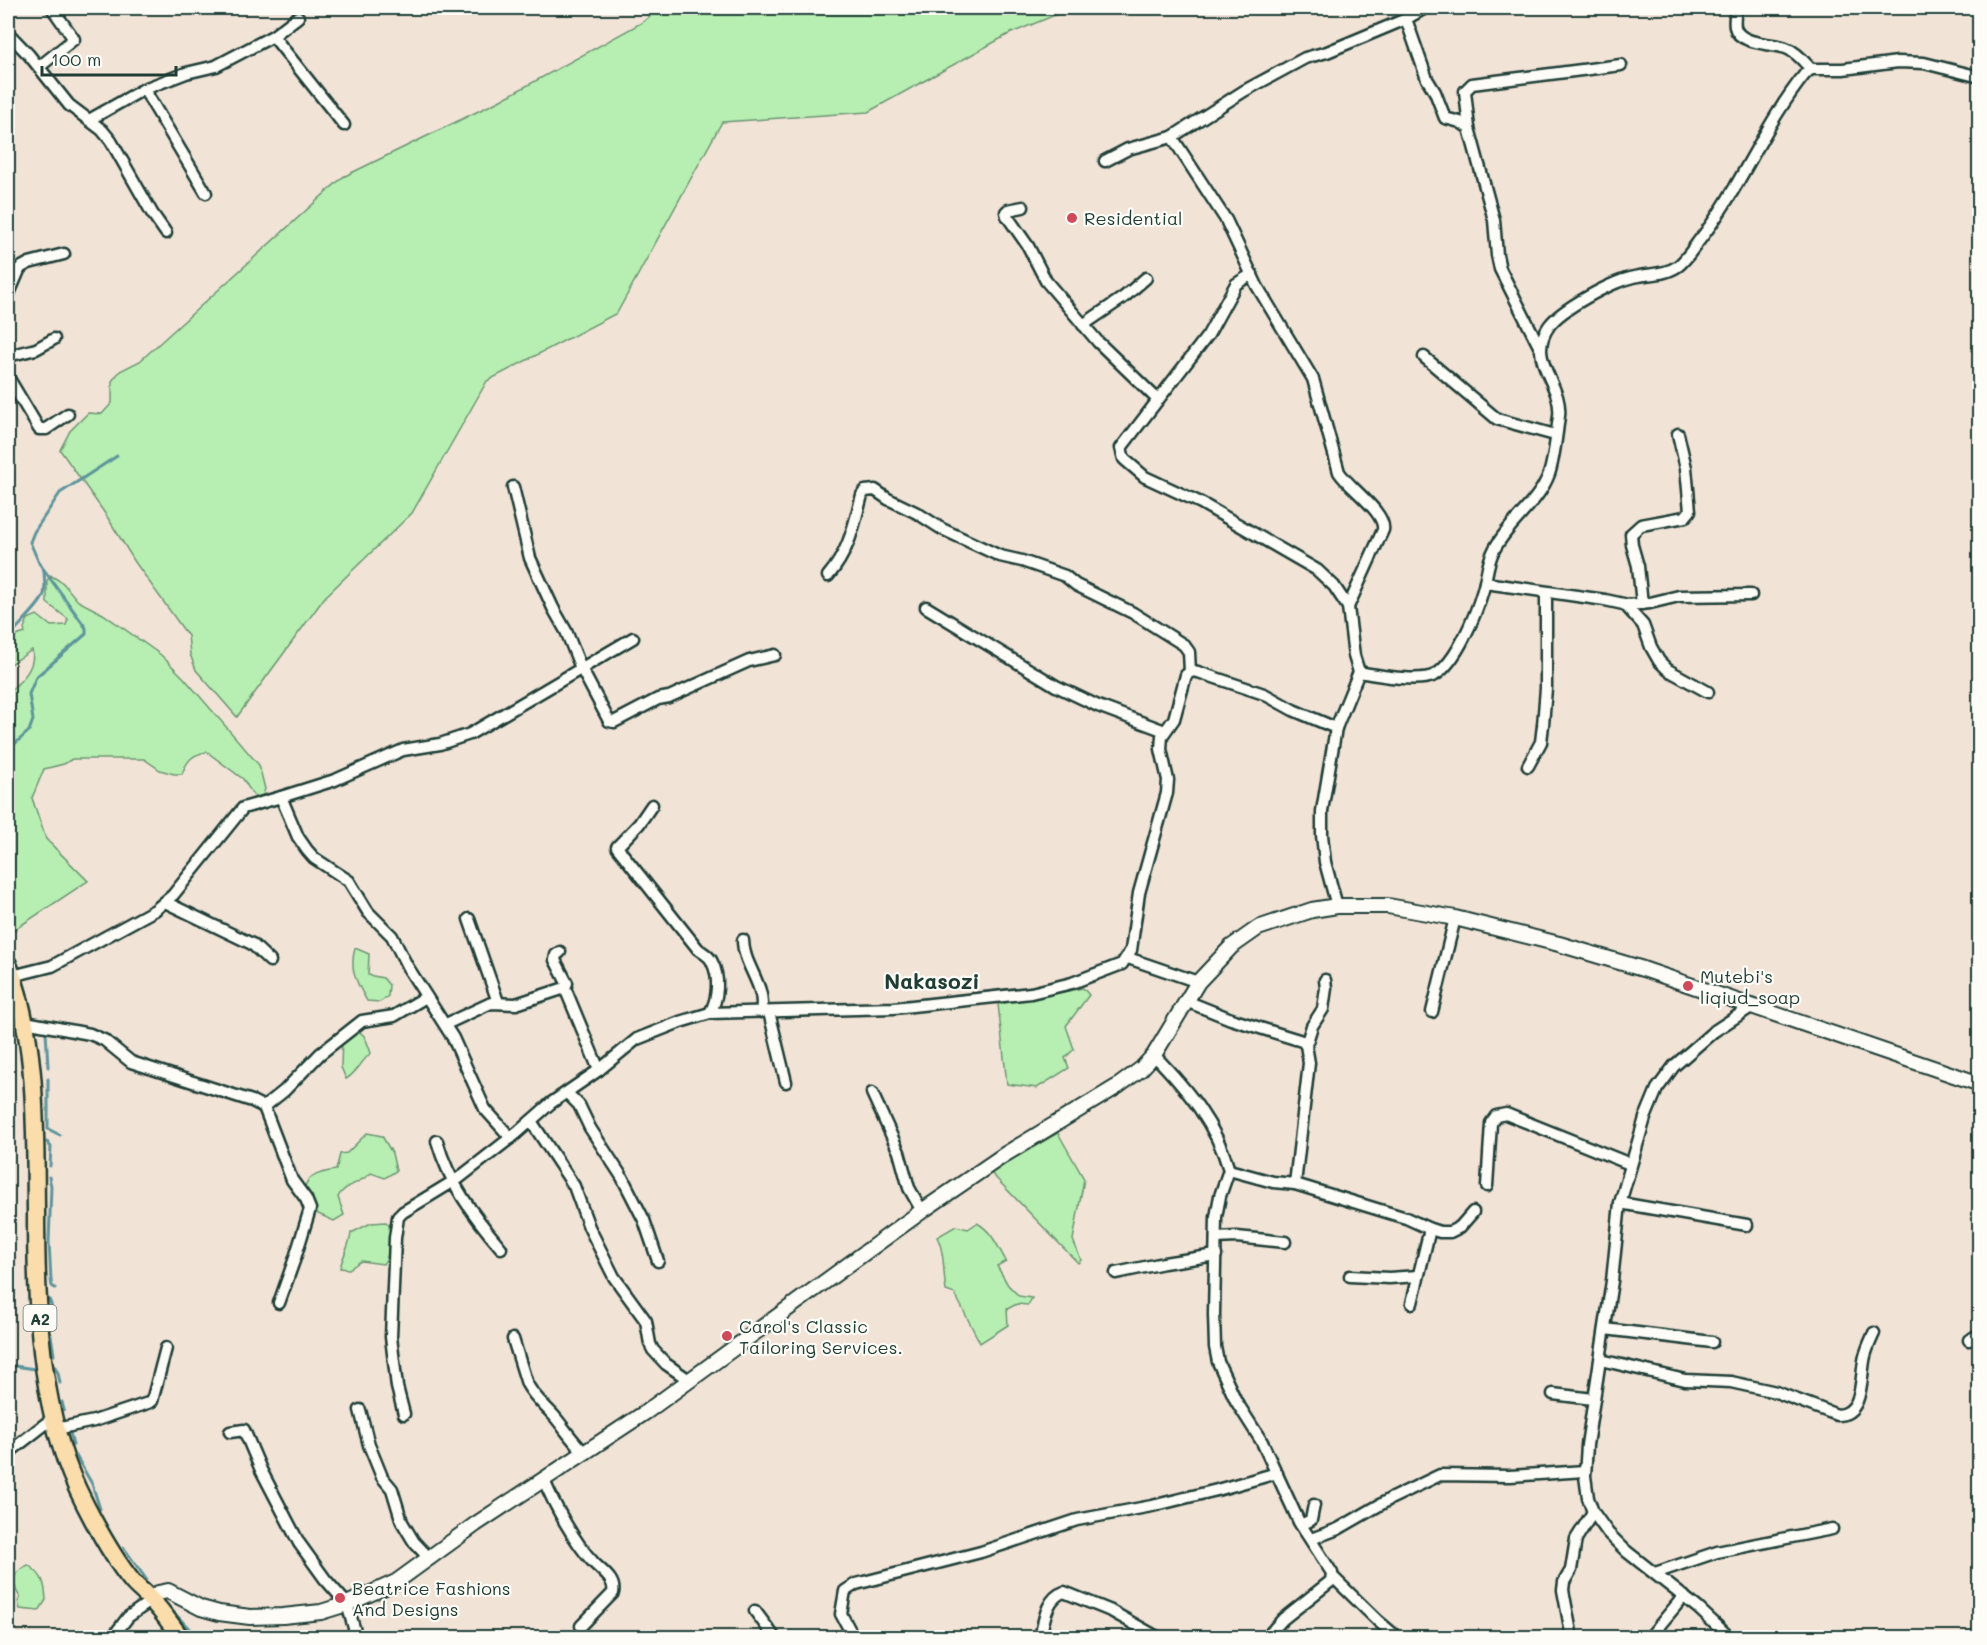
<svg xmlns="http://www.w3.org/2000/svg" width="1987" height="1645" font-family="Mali,sans-serif">
<rect width="100%" height="100%" fill="#f2e3d7"/>
<filter id="ink" filterUnits="userSpaceOnUse"><feTurbulence type="fractalNoise" baseFrequency=".0167" numOctaves="2"/><feDisplacementMap in="SourceGraphic" scale="12" xChannelSelector="R" yChannelSelector="G"/><feConvolveMatrix kernelMatrix="1 2 1 2 8 2 1 2 1" color-interpolation-filters="sRGB"/></filter>
<g filter="url(#ink)">
<g fill="#b7eeb1" stroke="#6b9672" stroke-width="1.5">
<path d="M659,8H1072L1009,34L868,112L722,122L617,313L487,381L412,513L325,597L237,717L196,670L190,654L188,636L135,562L106,515L60,450L70,431L88,413L102,414L112,403V381L120,371L140,361L343,177L499,101L643,22Z"/>
<path d="M50,575L63,583L78,601L103,614L161,655L184,678L259,765L265,789L263,795L257,797L253,795L243,779L207,752C193,754 187,760 182,774H174L160,770L144,759H72L64,764L44,769L32,798L46,839L88,881L8,934V735L13,726L8,712V689L11,690C22,680 36,667 32,650L8,666C7,646 3,639 25,633L24,628L28,619L37,615L51,626L66,625L68,619L47,603V581Z"/>
<path d="M355,948L369,954L368,975L383,978L389,985L388,996L380,1002L367,1001C356,981 349,971 355,948Z"/>
<path d="M1083,988L1089,995L1066,1026L1074,1049L1065,1058L1069,1068L1037,1088L1007,1084L998,1004Z"/>
<path d="M357,1029L365,1037L371,1053C361,1061 357,1073 346,1079L341,1067L342,1038Z"/>
<path d="M367,1133L382,1136L392,1153L396,1171L385,1178L371,1173C361,1183 344,1185 338,1197L344,1215L334,1221L318,1214L314,1205L305,1206C301,1178 310,1174 336,1170L340,1154L347,1153Z"/>
<path d="M1058,1133L1084,1179L1073,1240L1081,1260L1078,1263L990,1172Z"/>
<path d="M386,1222L389,1225C391,1239 392,1253 383,1264L361,1261L349,1269L340,1268C343,1255 350,1245 351,1233L371,1223Z"/>
<path d="M977,1223C992,1231 998,1247 1006,1261L997,1266L1008,1285L1019,1296L1032,1298L1028,1305L1017,1304L1007,1309L1008,1325L980,1343L955,1294L946,1291C943,1273 945,1253 937,1237L956,1226L968,1229Z"/>
<path d="M28,1565C43,1575 45,1583 46,1600L39,1611L20,1609L18,1602L20,1597C14,1589 13,1582 16,1573Z"/>
</g>
<g fill="none" stroke-linecap="round" stroke-linejoin="round">
<g stroke="#5b959c" stroke-width="3">
<path d="M8,638C15,629 43,603 44,594C46,587 44,578 44,570"/>
<path d="M8,750L29,731L33,720L29,694L36,677L86,634V628L39,563L30,542L34,532L60,493L117,456"/>
<path d="M46,1031L48,1067"/>
<path d="M48,1079V1129L60,1135"/>
<path d="M47,1142L51,1147L50,1166"/>
<path d="M49,1177L51,1186L49,1242L51,1280L52,1286L55,1288"/>
<path d="M49,1299C52,1305 54,1318 51,1324"/>
<path d="M51,1335L54,1355"/>
<path d="M8,1365L35,1369"/>
<path d="M55,1367L58,1373L60,1383"/>
<path d="M62,1402L64,1410"/>
<path d="M70,1432L73,1445"/>
<path d="M76,1456L92,1484L100,1509"/>
<path d="M124,1548L146,1579"/>
<path d="M164,1602L198,1638"/>
</g>
<g stroke="#1f3d34" stroke-width="15">
<g id="minor">
<path d="M1736,8C1735,14 1734,21 1735,27C1739,45 1772,43 1786,48C1797,52 1803,61 1811,69"/>
<path d="M1406,19L1427,79L1435,92L1445,118L1460,122L1469,128L1494,220L1497,255L1500,269L1540,348"/>
<path d="M8,33L29,55L69,105L102,130L111,141L152,213L166,233"/>
<path d="M273,36L298,17"/>
<path d="M39,67L74,39L52,8"/>
<path d="M144,89L206,193"/>
<path d="M89,120L144,89L186,73L216,66L273,36L344,125"/>
<path d="M1469,128L1465,91L1472,84L1621,65"/>
<path d="M1172,137L1226,220L1257,286L1313,379L1339,472C1349,488 1386,512 1383,530L1348,607"/>
<path d="M1105,161L1128,149L1172,137L1244,91L1305,58L1327,52L1406,19L1425,8"/>
<path d="M1023,207L1008,210L1006,212L1007,216L1028,246L1046,281L1098,342L1158,400"/>
<path d="M1252,274L1236,284L1208,335L1121,448L1124,459L1145,477L1201,503L1317,570L1334,586L1348,607L1354,656L1359,672L1336,728L1322,811V835L1325,862L1337,906"/>
<path d="M8,296L20,268L29,263L64,254"/>
<path d="M1083,325L1124,297L1146,278"/>
<path d="M8,356L36,349L54,339"/>
<path d="M1424,357L1497,419L1555,435"/>
<path d="M8,377L39,429H46L68,414"/>
<path d="M513,487L530,558L553,608L566,631L581,668L609,721L614,722L658,699L669,697L749,661L775,655"/>
<path d="M828,576C849,552 854,525 862,495L865,491L875,490L888,499L917,513L942,529L1000,556L1022,561L1065,576L1076,585L1133,613L1184,645L1189,652L1190,672"/>
<path d="M1485,583L1605,600L1628,605L1650,603L1679,596L1751,595"/>
<path d="M1642,604L1638,566L1632,545L1631,534L1641,525L1685,517L1690,511L1686,468L1678,434"/>
<path d="M1625,605L1643,625L1651,647L1659,661L1668,670L1708,692"/>
<path d="M926,607L1056,686L1098,706L1165,731"/>
<path d="M1359,672C1376,675 1419,683 1435,675C1457,662 1476,614 1483,590C1487,577 1487,563 1494,550C1508,522 1538,504 1549,474C1554,460 1557,432 1559,416C1563,383 1525,360 1549,326C1561,309 1610,283 1630,278C1646,273 1664,276 1678,266C1686,260 1692,250 1698,242C1740,190 1763,126 1805,74L1811,69H1843L1898,62L1924,63L1980,77"/>
<path d="M1528,766L1541,742L1543,725L1546,688V593"/>
<path d="M281,797L335,780L403,750L440,744L470,734L633,638"/>
<path d="M652,805L639,824L617,847L698,949C703,953 710,956 712,962C720,977 718,999 710,1013"/>
<path d="M165,902L252,944L270,961"/>
<path d="M469,919L498,1002"/>
<path d="M743,940C743,966 767,986 761,1012"/>
<path d="M560,952L556,955L555,960L567,983L565,988L599,1070"/>
<path d="M1128,958L1198,982"/>
<path d="M12,976L52,966L155,910L173,895L243,808L281,797L298,837L307,850L314,858L349,881L368,912L392,936L407,966L453,1038L485,1109L511,1138"/>
<path d="M1186,1001L1231,1019L1302,1041L1306,1045L1309,1063L1295,1184"/>
<path d="M769,1012L786,1082"/>
<path d="M1432,1012L1455,918"/>
<path d="M25,1022L90,1034L104,1040L131,1062L252,1101L264,1107L292,1180L306,1199L310,1209L295,1258L279,1303"/>
<path d="M446,1024L491,1003L516,1004L565,988"/>
<path d="M1306,1045L1312,1026L1323,1009L1326,988L1325,980"/>
<path d="M1154,1055C1187,1089 1216,1124 1229,1170L1220,1196L1216,1217L1214,1314L1215,1347L1218,1362L1236,1401L1262,1442L1299,1522L1332,1573L1331,1581L1283,1619L1266,1638"/>
<path d="M567,1093L579,1105L590,1128L622,1177L644,1220L658,1261"/>
<path d="M872,1093L899,1152L909,1188L922,1211"/>
<path d="M264,1107L284,1091L320,1054L362,1021L394,1016L426,997"/>
<path d="M531,1121L574,1186L589,1227L614,1277L646,1321L650,1344L653,1350L666,1364L689,1380"/>
<path d="M437,1141C449,1183 473,1215 501,1248"/>
<path d="M1229,1170L1273,1182L1295,1184L1406,1218L1430,1229L1440,1232H1450L1460,1227L1473,1212"/>
<path d="M1487,1186L1491,1123L1496,1116L1506,1114L1630,1164"/>
<path d="M1620,1203L1747,1225"/>
<path d="M1216,1238L1237,1237L1285,1242"/>
<path d="M1116,1273L1164,1263L1216,1255"/>
<path d="M1350,1276L1389,1278L1418,1276"/>
<path d="M1412,1303L1430,1229"/>
<path d="M1605,1329L1712,1342"/>
<path d="M513,1339L527,1384C534,1397 545,1406 555,1417C565,1429 573,1442 585,1453"/>
<path d="M1969,1340L1980,1334"/>
<path d="M1601,1360L1685,1380L1731,1382L1776,1392L1837,1415C1865,1415 1860,1375 1865,1356C1867,1348 1871,1340 1874,1333"/>
<path d="M1553,1394L1593,1399"/>
<path d="M360,1410L369,1445L382,1477L392,1489L402,1522L414,1542L430,1559"/>
<path d="M404,1414L397,1387L391,1337L395,1238L398,1217L403,1212L459,1178L517,1133L551,1103L599,1070L637,1039L680,1022L710,1013L894,1008L1031,993L1072,983L1122,964L1131,950L1139,893L1167,793L1168,780L1161,749L1162,736L1174,719L1186,675L1192,671L1198,672L1264,694L1293,710L1336,728"/>
<path d="M56,1429L94,1421L148,1403L152,1401L166,1348"/>
<path d="M230,1432L244,1430L261,1470L299,1543L325,1579L347,1604L357,1638"/>
<path d="M8,1453L53,1418"/>
<path d="M544,1480C554,1505 575,1543 593,1562C601,1571 616,1579 613,1593L581,1626"/>
<path d="M1301,1525L1311,1520L1314,1505"/>
<path d="M1311,1539L1338,1529L1390,1499L1440,1475L1510,1476L1585,1471"/>
<path d="M1655,1573L1717,1552L1832,1529"/>
<path d="M1332,1576L1378,1621L1398,1638"/>
<path d="M755,1611L775,1638"/>
<path d="M112,1638L128,1617L152,1600"/>
<path d="M854,1638L841,1614L845,1591L856,1584L981,1552L1077,1520L1152,1506L1217,1490L1277,1473"/>
<path d="M1040,1638C1044,1621 1046,1598 1064,1592L1111,1611L1159,1638"/>
<path d="M1572,1638L1563,1590L1564,1582L1571,1570L1576,1539L1593,1512"/>
<path d="M1649,1638L1684,1596"/>
<path d="M1730,1638L1698,1608L1626,1551L1608,1533L1593,1512L1588,1498L1585,1476L1587,1445L1612,1281L1620,1203L1645,1118L1657,1089L1674,1066L1713,1032L1751,1007"/>
</g>
</g>
<g stroke="#1f3d34" stroke-width="18">
<path id="tertiary" d="M152,1600L158,1593L168,1591L201,1608L219,1613L250,1617L283,1616L321,1612L347,1604L396,1582L476,1524L646,1412L922,1211L1004,1155L1118,1086L1141,1069L1154,1055L1198,982L1231,947L1258,928L1312,910L1337,906H1388L1455,918L1559,944L1643,969L1980,1084"/>
</g>
<g stroke="#1f3d34" stroke-width="21">
<path id="primary" d="M8,964C38,1042 35,1127 36,1210C36,1293 38,1381 66,1461C78,1495 108,1551 131,1580C136,1587 144,1592 150,1599C162,1610 171,1625 181,1638"/>
</g>
<use href="#minor" stroke="#fdfcf7" stroke-width="10"/>
<use href="#tertiary" stroke="#fdfcf7" stroke-width="14"/>
<use href="#primary" stroke="#fbddab" stroke-width="16"/>
</g>
</g>
<g fill="#d1495b" stroke="#fdfcf7" stroke-width="2">
<circle cx="1072" cy="218" r="6"/>
<circle cx="1688" cy="986" r="6"/>
<circle cx="727" cy="1336" r="6"/>
<circle cx="340" cy="1598" r="6"/>
</g>
<g text-anchor="middle" dominant-baseline="central" stroke-width="4.5" stroke-linejoin="round" paint-order="stroke">
<rect fill="#fdfcf7" stroke="#62766e" stroke-width="1.5" x="23.5" y="1305" width="33" height="26" rx="4.5"/>
<g font-size="16" font-weight="bold" fill="#1f3d34">
<text x="40" y="1318">A2</text>
</g>
<g font-size="18" fill="#1f3d34" stroke="#fdfcf7" text-anchor="start">
<text x="1084" y="218">Residential</text>
<text x="1700" y="976">Mutebi's<tspan x="1700" dy="21">liqiud_soap</tspan></text>
<text x="739" y="1326">Carol's Classic<tspan x="739" dy="21">Tailoring Services.</tspan></text>
<text x="352" y="1588">Beatrice Fashions<tspan x="352" dy="21">And Designs</tspan></text>
</g>
<g font-size="21" font-weight="bold" fill="#1f3d34" stroke="#fdfcf7">
<text x="932" y="980">Nakasozi</text>
</g>
</g>
<rect width="1987" height="1645" fill="none" stroke="#fdfcf7" stroke-width="30"/>
<rect x="15" y="15" width="1957" height="1615" fill="none" stroke="#1f3d34" stroke-width="2" filter="url(#ink)"/>
<path d="M42 66v9h134v-9" fill="none" stroke="#1f3d34" stroke-width="3"/>
<text x="51" y="66" font-size="18" fill="#1f3d34" stroke="#fdfcf7" stroke-width="4.5" paint-order="stroke">100 m</text>
</svg>
